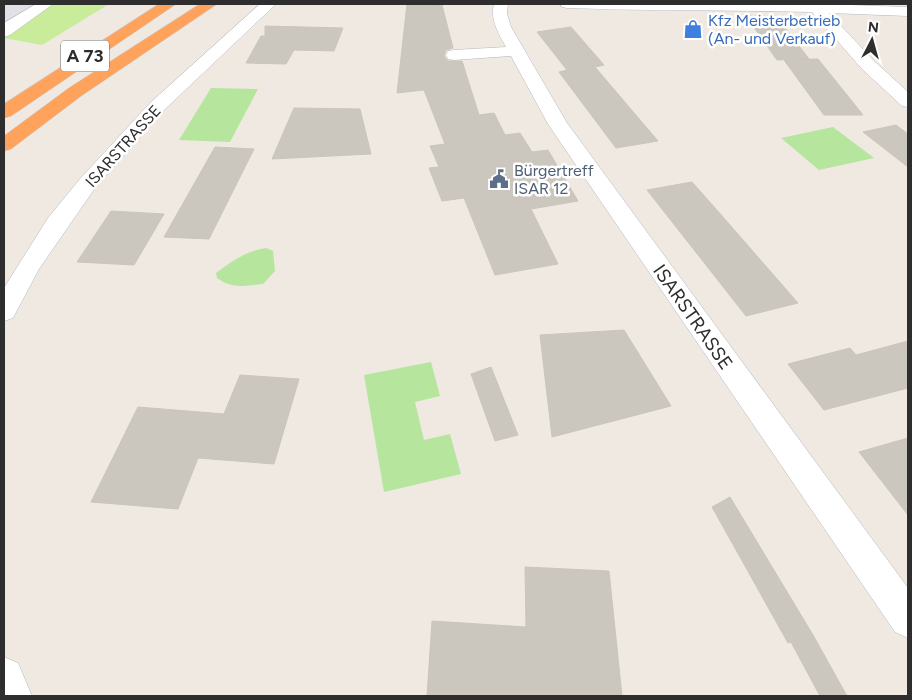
<svg xmlns="http://www.w3.org/2000/svg" width="912" height="700" font-family="Figtree,sans-serif">
<rect width="100%" height="100%" fill="#efe9e1"/>
<path fill="#e3e1e8" d="M4,4H50L4,41Z"/>
<g fill="#b6e59e">
<path d="M211,88L258,89L230,142L179,140Z"/>
<path d="M833,127L874,158L819,170L781,138Z"/>
<path d="M266,248L273,251L275,271L263,284C246,286 231,289 217,278L216,273C232,261 246,251 266,248Z"/>
<path d="M431,362L440,396L415,402L424,440L450,434L461,474L384,492L364,375Z"/>
</g>
<path fill="#c9ec9a" d="M51,4H109L42,45L4,38V30Z"/>
<g fill="#cbc7bf" stroke="#cbc5ba">
<path d="M407,4L442,5L453,48L446,50L444,56L448,61H462L479,115L494,113L505,135L520,133L532,152L548,150L578,201L531,209L558,264L495,275L464,198L442,201L429,168L439,167L430,146L445,144L424,90L397,93Z"/>
<path d="M746,16H776L809,59L777,60Z"/>
<path d="M265,26L343,28L334,51L294,50L286,64L246,63L261,36H265Z"/>
<path d="M571,27L604,65L595,67L658,141L616,148L559,72L567,70L537,32Z"/>
<path d="M818,59L839,85L863,115H824L784,60Z"/>
<path d="M294,108L360,109L371,154L272,159Z"/>
<path d="M896,125L908,134V167L863,132Z"/>
<path d="M215,147L254,149L209,239L164,237Z"/>
<path d="M692,182L723,217L798,303L746,316L647,190Z"/>
<path d="M111,211L164,214L134,265L77,262Z"/>
<path d="M624,330L671,406L552,437L540,335Z"/>
<path d="M908,341V388L824,410L788,364L850,348L856,355Z"/>
<path d="M491,367L518,435L495,441L471,374Z"/>
<path d="M240,375L299,379L274,464L198,458L178,509L91,502L138,407L224,414Z"/>
<path d="M908,438V515L859,452Z"/>
<path d="M730,497L813,635L847,696H820L791,642L788,643L712,507Z"/>
<path d="M525,567L609,571L622,696H427L432,621L526,627Z"/>
</g>
<g fill="none" stroke-linecap="round" stroke-linejoin="round">
<g stroke="#b4b7c1" stroke-width="1">
<g id="minor">
<path d="M36,4H53L10,35L4,37V23Z"/>
<path d="M260,4H276L163,111L95,188L39,269L13,318L4,321V288L48,218L80,179L150,103Z"/>
<path d="M494,4H508L507,14L511,27L567,123L908,588V638L895,632L548,124L511,56L454,60L448,59L446,55L448,51L454,50L506,47C498,32 490,20 494,4Z"/>
<path d="M560,4H821L908,7V16L829,13L874,61L908,92V107L902,106L862,69L812,12C730,10 649,11 567,8L562,7Z"/>
<path d="M4,657L18,663L32,696H4Z"/>
</g>
</g>
<g stroke="#c9c9c9" stroke-width="1">
<g id="highway">
<path d="M159,4H176L11,116L4,118V104Z"/>
<path d="M200,4H217L81,96L11,149L4,151V136L69,88Z"/>
</g>
</g>
<use href="#minor" fill="#fff" fill-rule="evenodd"/>
<use href="#highway" fill="#ffa35c" fill-rule="evenodd"/>
</g>
<defs>
<g id="shop-bare" transform="scale(1.5)"><path d="M-5-2.5h2.3a2.7 3.5 0 0 1 5.4 0H5L5.5 6h-11ZM-1.5-2.5h3a1.5 2.3 0 0 0-3 0Z" fill="#3f7fe0" stroke="#fff" stroke-width="2.5" paint-order="stroke"/></g>
<g id="civic-bare" transform="scale(1.5)"><path d="M-.6-6.5H3V-4.5H.6V-3L4-1V1h2V6H-6V1h2V-1L-.6-3ZM-1.2 2.5V6h2.4V2.5Z" fill="#5c6f8a" stroke="#fff" stroke-width="2.5" paint-order="stroke"/></g>
</defs>
<g fill-rule="evenodd">
<use href="#shop-bare" x="693" y="29"/>
<use href="#civic-bare" x="499" y="179"/>
</g>
<g text-anchor="middle" dominant-baseline="central" stroke-width="5" stroke-linejoin="round" paint-order="stroke">
<g font-size="16" fill="#366cbe" stroke="#fff" text-anchor="start">
<text x="708" y="20">Kfz Meisterbetrieb<tspan x="708" dy="18">(An- und Verkauf)</tspan></text>
</g>
<g font-size="16" fill="#2e2e2e" stroke="#fff">
<text transform="translate(123 146) rotate(-48)">ISARSTRASSE</text>
</g>
<g font-size="16" fill="#4e5e75" stroke="#fff" text-anchor="start">
<text x="514" y="170">Bürgertreff<tspan x="514" dy="18">ISAR 12</tspan></text>
</g>
<rect fill="#fff" stroke="#6d6d6d" stroke-width="1" x="61" y="40.5" width="48" height="31" rx="4"/>
<g font-size="18" font-weight="bold" fill="#2e2e2e">
<text x="85" y="56">A 73</text>
</g>
<g font-size="19" fill="#2e2e2e" stroke="#fff">
<text transform="translate(693 317) rotate(55)">ISARSTRASSE</text>
</g>
</g>
<rect width="912" height="700" fill="none" stroke="#2e2e2e" stroke-width="10"/>
<g transform="translate(872 40) rotate(6)" stroke="#ffffff" stroke-width="4" paint-order="stroke">
<path d="M0-4L9 19L0 12L-9 19Z" fill="#2e2e2e"/>
<text y="-8" font-size="14" font-weight="bold" text-anchor="middle" fill="#2e2e2e">N</text>
</g>
</svg>
